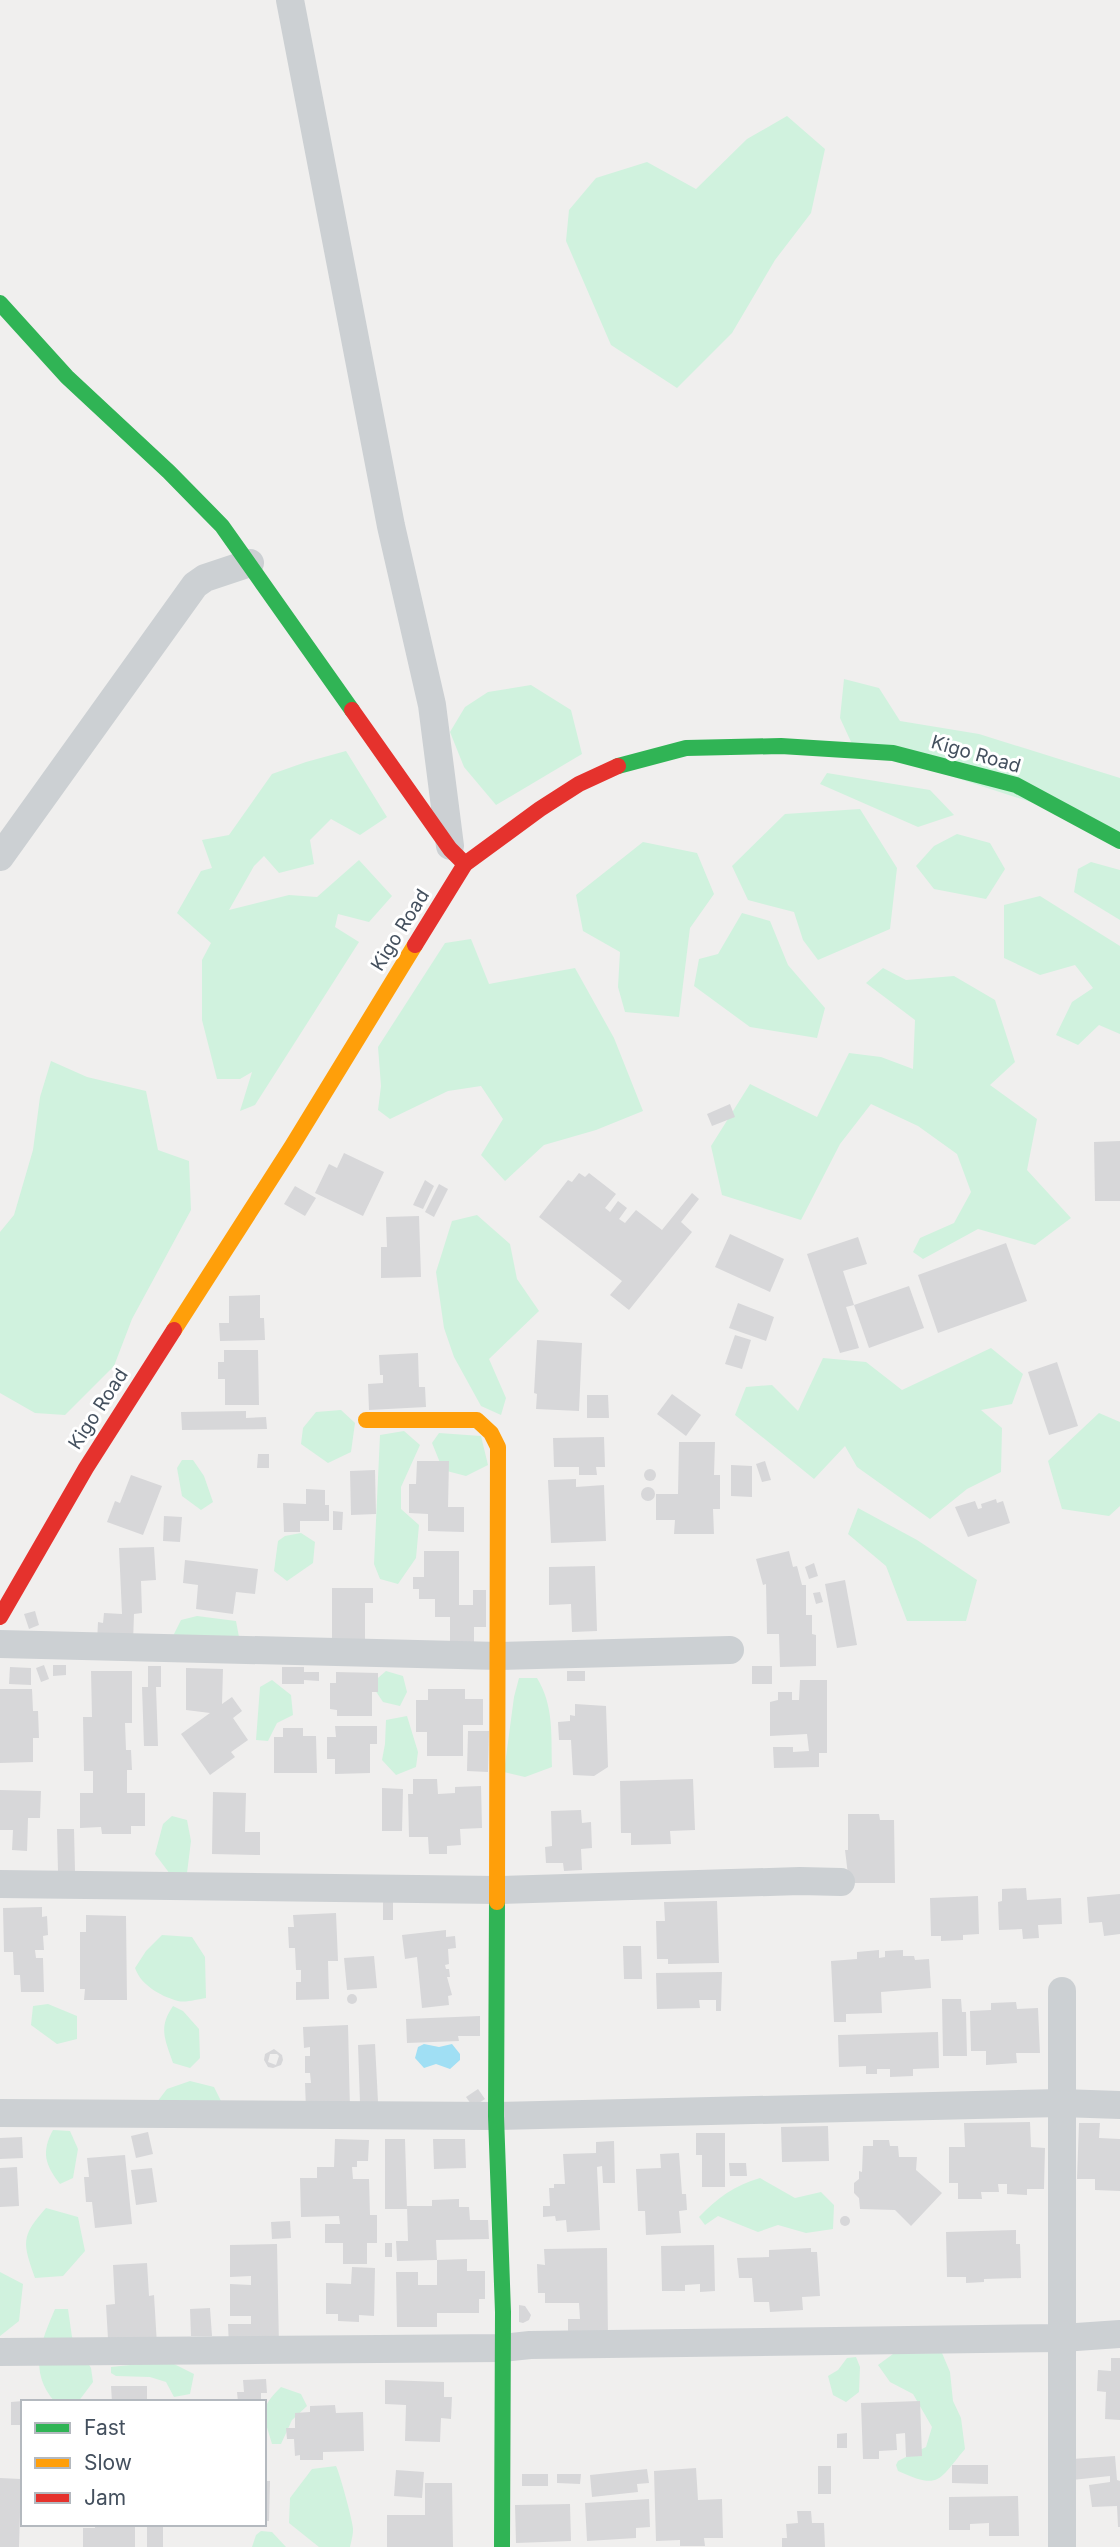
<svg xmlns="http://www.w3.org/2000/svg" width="1120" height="2547" font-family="Inter,sans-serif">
<rect width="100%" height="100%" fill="#f0efee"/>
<g fill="#d0f2de">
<path d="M787,116L825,149L811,213L775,260L732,333L677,388L611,345L566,241L569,210L596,178L647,162L696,189L747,139Z"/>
<path d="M844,679L879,688L900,721L979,734L1120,778V831L852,744L840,718Z"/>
<path d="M531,685L571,710L582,754L496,805L464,767L450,732L465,707L488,692Z"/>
<path d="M346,751L387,817L360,835L331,819L310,840L314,864L279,873L264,856L254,866L229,910L289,895L317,897L359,860L392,896L369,922L338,914L335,927L359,942L255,1105L240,1111L252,1072L240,1079H217L202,1020V960L211,943L177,913L201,871L212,868L202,840L229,835L272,774L306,762Z"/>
<path d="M827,773L930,790L954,815L918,827L820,784Z"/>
<path d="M860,809L897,868L890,929L818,960L803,940L794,912L748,900L732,866L785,814Z"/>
<path d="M957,834L990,843L1005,869L986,899L934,889L916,866L934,846Z"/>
<path d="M643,842L697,853L714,894L690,928L679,1017L625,1012L618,987L620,952L583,931L576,895Z"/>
<path d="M1091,862L1120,870V920L1074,892L1078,869Z"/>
<path d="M1040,896L1120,946V1034L1099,1025L1078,1045L1056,1035L1072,1002L1093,988L1075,965L1040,975L1004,958V905Z"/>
<path d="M742,913L770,921L788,965L825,1008L817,1038L750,1027L694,986L699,959L718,954Z"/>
<path d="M471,939L489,984L575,968L614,1038L643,1111L596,1130L544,1145L505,1181L481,1155L503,1119L481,1086L448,1091L390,1119L378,1110L381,1086L378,1047L445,943Z"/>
<path d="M883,968L906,980L954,976L995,1000L1015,1062L990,1085L1037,1119L1027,1170L1071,1218L1035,1245L978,1229L923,1259L913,1252L920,1238L954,1223L971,1192L957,1154L918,1126L871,1104L840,1144L801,1220L722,1195L711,1146L750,1084L817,1117L849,1053L881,1057L913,1069L915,1020L866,983Z"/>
<path d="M51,1061L87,1077L146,1091L158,1150L189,1161L191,1210L132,1319L114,1366L65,1415L35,1413L0,1393V1232L14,1215L33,1150L40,1097Z"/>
<path d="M477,1215L510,1244L517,1279L539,1311L489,1359L506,1398L501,1415L481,1406L454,1357L444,1328L436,1272L452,1221Z"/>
<path d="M991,1348L1023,1374L1012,1404L981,1410L1002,1428L1001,1472L967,1489L930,1519L857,1467L845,1446L814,1479L735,1415L746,1387L772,1385L798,1411L823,1358L866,1362L902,1390Z"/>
<path d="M341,1410L355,1423L351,1452L328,1463L301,1444L303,1428L316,1412Z"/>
<path d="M1099,1413L1120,1422V1506L1109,1516L1062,1509L1048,1461Z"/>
<path d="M404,1431L420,1445L401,1487V1509L419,1525L416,1558L398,1584L380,1579L374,1564L380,1435Z"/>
<path d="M439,1433L481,1436L488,1465L466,1476L443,1470L432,1443Z"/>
<path d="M182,1460H193L204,1476L213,1502L201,1510L182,1496L177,1468Z"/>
<path d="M858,1508L917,1540L977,1580L966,1621H907L886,1566L848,1534Z"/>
<path d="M301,1533L315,1542L313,1563L287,1581L274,1571L278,1541L285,1536Z"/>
<path d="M197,1616L236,1621L239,1637L173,1636L181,1620Z"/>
<path d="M386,1671L403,1676L407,1692L400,1706L383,1702L371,1684Z"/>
<path d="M519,1678H537C554,1706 551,1734 552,1767L525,1777L504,1772L514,1697Z"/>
<path d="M272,1680L291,1695L293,1715L277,1723L268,1741L256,1740L260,1687Z"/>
<path d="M407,1716L418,1752L416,1767L396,1775L382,1760L385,1744L386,1720Z"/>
<path d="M172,1816L187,1820L191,1841L187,1873L170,1874L155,1854L163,1824Z"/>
<path d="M162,1935L192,1937L205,1957L206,1998C198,1999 186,2003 178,2001C160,1996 141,1985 135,1968L146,1951Z"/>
<path d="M48,2004L77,2016V2039L57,2044L31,2025L33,2006Z"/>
<path d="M173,2006L183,2011L199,2029L200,2058L190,2068L173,2063C165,2039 158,2028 173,2006Z"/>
<path d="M190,2081L214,2087L225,2109L157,2102L167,2089Z"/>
<path d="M53,2130L70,2131L78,2149L73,2178L60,2184C45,2165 41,2152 53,2130Z"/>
<path d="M760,2178L795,2198L821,2192L834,2205L833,2229L806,2233L778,2225L758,2232L718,2216L705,2225L699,2217C717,2198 735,2185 760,2178Z"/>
<path d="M46,2208L78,2217L85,2251L63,2276L35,2278C23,2243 20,2237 46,2208Z"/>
<path d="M0,2272L23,2284L19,2321L0,2336Z"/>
<path d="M55,2309H68L72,2337L91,2368L93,2382L78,2402H55C28,2371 41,2342 55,2309Z"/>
<path d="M942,2353L950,2372L953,2401L961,2418L965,2449C938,2481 940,2490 898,2471L896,2465L898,2461L926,2447L932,2427L913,2394L890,2382L878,2365L893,2354Z"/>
<path d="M856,2357L860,2367L859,2392L846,2402L833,2395L828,2376L838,2370L847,2358Z"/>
<path d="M168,2361L194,2374L190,2394L174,2397L166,2382L150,2377L116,2376L111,2373V2367Z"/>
<path d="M281,2387L301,2394L307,2406L292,2420L281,2444H272C264,2414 257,2411 281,2387Z"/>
<path d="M336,2466C339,2471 354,2525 353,2530C353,2536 351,2542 350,2547H319L289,2523L290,2498L312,2469Z"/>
<path d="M261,2531L272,2532L286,2547H252L256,2535Z"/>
</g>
<path fill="#a0dff4" d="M424,2044L439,2047L452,2044L460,2054V2060L450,2069L436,2064L424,2068L415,2058L418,2047Z"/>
<g fill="#d7d7d9" fill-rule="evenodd">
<path d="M730,1104L735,1117L712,1126L707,1114Z"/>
<path d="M1120,1141V1201H1095L1094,1142Z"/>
<path d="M344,1153L384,1172L363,1216L315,1193L329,1164L337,1168Z"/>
<path d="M579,1173L585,1177L589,1173L616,1194L605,1208L610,1212L618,1201L627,1208L619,1219L625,1223L636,1210L662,1230L692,1193L699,1199L681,1222L692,1232L629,1310L610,1295L622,1281L539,1217L568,1180L572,1182Z"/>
<path d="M425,1180L434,1186L423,1209L413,1205Z"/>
<path d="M439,1184L448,1189L434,1217L425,1212Z"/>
<path d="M295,1186L316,1198L305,1216L284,1204Z"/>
<path d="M419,1216L421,1277L381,1278V1247H387L386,1217Z"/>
<path d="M730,1234L784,1259L770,1292L715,1267Z"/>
<path d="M858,1237L867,1264L843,1271L854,1305L846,1307L859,1348L840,1353L807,1254Z"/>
<path d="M1006,1243L1027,1301L938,1333L918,1275Z"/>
<path d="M909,1286L924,1328L869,1348L854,1305Z"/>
<path d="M260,1295V1318H264L265,1340L220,1341L219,1323H229V1296Z"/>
<path d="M738,1303L774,1317L766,1341L729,1328Z"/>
<path d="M735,1335L751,1340L742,1369L725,1364Z"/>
<path d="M537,1340L582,1343L579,1411L536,1409L537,1394L534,1393Z"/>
<path d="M224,1350H258L259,1405H225V1379H218V1362H224Z"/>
<path d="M418,1353L419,1387H425L426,1407L369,1410L368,1384L383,1383V1375H380L379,1355Z"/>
<path d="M1057,1362L1078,1426L1049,1435L1028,1372Z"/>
<path d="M672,1394L701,1415L686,1436L657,1414Z"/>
<path d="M587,1395H608L609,1418H587Z"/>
<path d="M246,1411V1418L266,1417L267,1429L182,1430L181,1412Z"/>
<path d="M604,1437L605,1467H596L597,1475H579V1467H554L553,1438Z"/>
<path d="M679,1442H715L714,1475H720V1509H713L714,1534H674L675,1520H656V1494H678Z"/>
<path d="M258,1454H269V1468H257Z"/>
<path d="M417,1461H449L448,1507H464V1532L428,1531V1514L409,1513V1484H416Z"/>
<path d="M765,1461L771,1480L762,1482L756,1464Z"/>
<path d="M731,1465L752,1466V1497L731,1496Z"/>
<circle cx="650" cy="1475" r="6"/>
<path d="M375,1470L376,1514L351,1515L350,1471Z"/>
<path d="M131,1475L162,1486L143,1535L107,1522L115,1501L120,1503Z"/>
<path d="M576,1479V1487L604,1485L606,1541L551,1543L548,1480Z"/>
<circle cx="648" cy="1494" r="7"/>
<path d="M306,1489L325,1490V1505H329V1521H300V1532H284L283,1503L306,1504Z"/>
<path d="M996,1499L997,1503L1003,1501L1010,1523L968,1537L955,1507L975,1501L978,1509L982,1508L981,1504Z"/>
<path d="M333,1511L343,1512L342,1530H333Z"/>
<path d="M164,1516L182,1517L180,1542L163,1541Z"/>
<path d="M154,1547L156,1580L141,1581L142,1613L134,1614L133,1643L97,1642L98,1622L103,1623L104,1613L122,1614L119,1548Z"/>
<path d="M424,1551H459V1605H473V1590H486V1627H474V1650L450,1649V1617H435V1599H419V1589H413V1577H424Z"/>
<path d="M789,1551L793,1567L797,1566L802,1585H806V1615H812V1634L816,1635V1666L780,1667L779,1634H767L766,1584L763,1585L756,1559Z"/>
<path d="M185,1560L258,1569L255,1594L236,1592L233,1614L196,1609L198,1585L183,1583Z"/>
<path d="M814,1563L818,1576L809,1579L805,1567Z"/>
<path d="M595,1566L597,1631L572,1632L571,1604L549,1605V1567Z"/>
<path d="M845,1580L857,1645L837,1648L825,1584Z"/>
<path d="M332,1588H373V1603H365V1646H332Z"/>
<path d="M820,1592L823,1602L816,1604L813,1593Z"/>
<path d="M35,1611L39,1625L29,1629L24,1614Z"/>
<path d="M44,1665L49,1679L41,1682L36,1668Z"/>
<path d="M53,1665H66V1675L53,1676Z"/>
<path d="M148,1666H161V1687H156L158,1746H144L142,1687H148Z"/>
<rect x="752" y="1666" width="20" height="18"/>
<path d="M10,1667L31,1668V1685L9,1684Z"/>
<path d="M282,1667H304V1672H319V1681L304,1680V1684H282Z"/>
<path d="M186,1668L223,1669L222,1704L232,1697L242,1711L233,1718L248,1740L231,1752L235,1757L210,1775L181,1734L210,1713L186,1710Z"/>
<path d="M91,1671H132V1723H125L126,1750H131L132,1770H127V1793H145V1826H131V1834H102L101,1827L80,1828V1793H93V1771H84L83,1717H92Z"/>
<rect x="567" y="1671" width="18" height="10"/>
<path d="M336,1672L378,1673V1692H372V1716H337V1710L330,1709V1683H336Z"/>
<path d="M800,1680H827V1753H819V1767L774,1768L773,1747H793V1752L809,1751L807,1734L770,1736V1702L778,1700V1692H792V1700H799Z"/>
<path d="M0,1689H32L33,1711H38L39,1738H33V1762L0,1763Z"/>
<path d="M428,1689H465V1699H483V1725H463V1756H427V1732H416V1700H428Z"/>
<path d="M575,1704L606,1706L608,1767L594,1776L573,1775L571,1740H559L558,1722L570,1721V1715L575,1716Z"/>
<path d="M335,1726H377V1744H370V1773L335,1774V1759H327V1737H336Z"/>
<path d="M283,1728H303V1736H316L317,1773H274V1737H283Z"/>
<path d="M468,1731H489L488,1772L467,1771Z"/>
<path d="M413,1779H437L438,1794L455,1793V1787L481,1786L482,1828L460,1829L461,1845L447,1846V1854H429L428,1837H409L408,1794H413Z"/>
<path d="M693,1779L695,1830L670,1831L671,1844L631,1845V1833H621L620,1781Z"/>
<path d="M382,1788L403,1789L402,1831H382Z"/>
<path d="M0,1790L41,1791L40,1818H28L27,1851L12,1850L13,1830H0Z"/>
<path d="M213,1792L246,1793L245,1832H260V1855L212,1854Z"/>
<path d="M581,1810L582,1823L591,1822L592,1848L581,1849L582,1870L564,1871L563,1863H546L545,1847L552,1846L551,1811Z"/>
<path d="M848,1814H879L880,1820H894L895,1883H849L845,1850H848Z"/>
<path d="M57,1829H74L75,1871L58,1872Z"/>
<path d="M1026,1888L1027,1900L1061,1898L1062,1924L1038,1925L1039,1938L1023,1939L1022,1929L999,1930L998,1902L1002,1901V1889Z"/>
<path d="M1120,1894V1934L1104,1936L1102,1922L1089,1923L1087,1897Z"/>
<path d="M978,1896L979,1934L963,1935V1940L941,1941V1936H931L930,1898Z"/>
<path d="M717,1901L719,1963L668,1964V1959H657L656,1921H665L664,1902Z"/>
<rect x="383" y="1902" width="10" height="18"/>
<path d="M42,1907V1917L47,1916L48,1935L43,1936L44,1950H35L36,1958H43L44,1992H21L20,1975H14L13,1952H4L3,1908Z"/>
<path d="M336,1913L338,1961H328L329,1999L296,2000V1982H301V1970H296L295,1948H289L288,1927H294L293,1915Z"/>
<path d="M86,1915L126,1916L127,2000H84L85,1989H80V1932H86Z"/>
<path d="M446,1930V1937L455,1936L456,1948L448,1949L449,1964L445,1965L446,1969H449L450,1977H447L452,1995L448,1996L449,2005L422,2008L417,1957L405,1959L402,1935Z"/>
<path d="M623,1946H641L642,1979H624Z"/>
<path d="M879,1950V1958L885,1957V1951L903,1950V1956H914L915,1960L929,1959L931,1988L881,1992L882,2013L846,2014V2022H834L831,1961L857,1959V1952Z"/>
<path d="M374,1956L377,1988L347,1990L344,1958Z"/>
<path d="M722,1972L721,2011H716V2000H699L700,2008L657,2009L656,1973Z"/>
<circle cx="352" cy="1999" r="5"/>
<path d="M942,1999H961L962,2012H966L967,2056H943Z"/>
<path d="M1016,2002L1017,2009L1038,2008L1040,2053H1016L1017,2063L986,2065V2051H971L970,2011L991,2010V2003Z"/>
<path d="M480,2016V2036H458L459,2041L407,2043L406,2019Z"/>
<path d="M348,2025L350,2109H306L305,2083H311L310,2073H305V2056H310V2047L304,2048L303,2027Z"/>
<path d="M938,2032L939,2068L913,2069V2076L890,2077V2069H877V2074H866V2066L839,2067L838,2035Z"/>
<path d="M375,2044L378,2102L360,2103L358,2045Z"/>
<path d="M274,2049L282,2055L283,2060L281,2065L273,2068L268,2067L264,2060L265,2054ZM270,2054H277L279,2056L276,2065L268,2062Z"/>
<path d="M478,2089L485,2099L473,2107L466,2097Z"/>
<path d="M1030,2122L1031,2147L1045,2148L1044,2189H1027V2195L1007,2194V2184H998L999,2192H981L982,2199H958V2183H949V2147H965L964,2123Z"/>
<path d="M1079,2123H1100L1099,2138L1120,2139V2191L1095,2190V2179H1077Z"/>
<path d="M828,2126L829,2161L782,2162L781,2127Z"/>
<path d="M148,2132L153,2154L136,2158L131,2136Z"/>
<path d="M696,2133H725V2187H702V2155H696Z"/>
<path d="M22,2137L23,2158L0,2159V2138Z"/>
<path d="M335,2139L369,2140L368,2161H357V2167H352L353,2179H369L370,2215H377V2243H367V2264H343V2243H325V2224H340L339,2216L301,2217L300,2178H317V2167H334Z"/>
<path d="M385,2139H405L407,2209H385Z"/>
<path d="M433,2139H465L466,2168L434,2169Z"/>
<path d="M873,2140H889L890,2146H898L899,2157H917L916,2170L942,2193L911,2226L895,2210L860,2209L859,2198L854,2193V2183L859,2179V2171L862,2172L863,2146H873Z"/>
<path d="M614,2141L615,2183H603L602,2166L597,2167L600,2230L567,2232L566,2220L556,2221L555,2216L543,2217V2206H550L549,2188H554V2184H565L563,2154L596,2153V2142Z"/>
<path d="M679,2153L682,2194H686L687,2210L679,2211L681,2233L646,2235L645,2211H638L636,2169L661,2168L660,2154Z"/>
<path d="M125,2155L132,2224L95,2228L92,2202H86L84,2177H89L87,2158Z"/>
<path d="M729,2163H746L747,2176H730Z"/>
<path d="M17,2167L19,2206L0,2207V2168Z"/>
<path d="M152,2168L157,2202L136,2205L131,2170Z"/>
<path d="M459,2199V2207H469L470,2220H488L489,2239L436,2240L437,2260L397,2261L396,2241H408L407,2206H432V2200Z"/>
<circle cx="845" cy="2221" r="5"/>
<path d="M290,2221L291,2238L272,2239L271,2222Z"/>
<path d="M1016,2230V2244H1020L1021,2278L984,2279V2282L966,2283V2277H947L946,2232Z"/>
<rect x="385" y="2243" width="7" height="14"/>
<path d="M277,2244L279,2346L229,2347L228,2324H251V2316H230V2284L251,2285V2276L230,2277V2245Z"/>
<path d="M714,2245L715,2291L700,2292V2284L685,2285V2291H662L661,2246Z"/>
<path d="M607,2248L608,2339L568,2340V2319H580L579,2303H545V2293H538L537,2264L545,2265L544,2249Z"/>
<path d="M811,2248V2252H817L820,2296L802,2297L803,2310L770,2312L769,2302H754L752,2278H739L737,2258L769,2257V2250Z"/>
<path d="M467,2259V2271H485V2299H479V2313H437V2327H397L396,2272H418V2285H437V2260Z"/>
<path d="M147,2263L149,2296L154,2295L157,2345L108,2339L106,2305L115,2304L113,2265Z"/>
<path d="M352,2267L375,2268L374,2316L359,2315V2322L338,2321V2314H326V2283L351,2284Z"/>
<path d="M519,2305L525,2306L531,2315L529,2320L523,2323L519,2322Z"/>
<path d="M210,2308L212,2336H191L190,2309Z"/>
<path d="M1111,2358H1120V2420L1105,2419L1106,2392L1097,2391L1098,2370L1111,2371Z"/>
<path d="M266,2379L267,2393H261V2402H238L237,2392H244L243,2380Z"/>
<path d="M385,2380L444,2382V2397H452L451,2419L441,2418L440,2442L405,2441L406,2405L385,2404Z"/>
<path d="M111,2386H147V2402H112Z"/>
<path d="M920,2401L922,2456L906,2457L905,2433L896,2434L897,2450L879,2451V2459H863L861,2403Z"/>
<path d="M11,2402L23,2401V2425H11Z"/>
<path d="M335,2405L336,2413L363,2412L364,2451L323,2452V2460H300V2455L295,2456L294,2439H287L286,2428H295V2413L310,2412V2406Z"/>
<path d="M847,2433V2448H837V2434Z"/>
<path d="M1115,2456L1117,2480L1120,2481V2527H1118L1117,2506L1092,2507L1089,2485L1110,2482V2476L1072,2480V2459Z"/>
<path d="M952,2465H988V2484L952,2483Z"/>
<rect x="818" y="2466" width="13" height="28"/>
<path d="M696,2468L698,2500L722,2499L723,2538H704L705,2546H680V2540L656,2541L654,2471Z"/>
<path d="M647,2469L649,2483L637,2484L638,2492L592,2497L590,2475Z"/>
<path d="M396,2470L424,2472L422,2498L394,2496Z"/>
<rect x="522" y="2474" width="26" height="12"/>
<path d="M557,2474H581L580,2484L557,2483Z"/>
<path d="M0,2478L21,2479L19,2547H0Z"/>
<path d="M264,2481H270L269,2521H264Z"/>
<path d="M425,2483H452L453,2547H387V2515H425Z"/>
<path d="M1018,2496L1019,2536H989V2523L970,2524V2530H949V2497Z"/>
<path d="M649,2499L650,2527L636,2528V2538L587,2541L585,2503Z"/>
<path d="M570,2504L571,2541L516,2543L515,2505Z"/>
<path d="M797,2511H811L812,2523H824L825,2547H782V2538H787L786,2524L798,2523Z"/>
<path d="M95,2524H135V2547H83V2528H95Z"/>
<rect x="147" y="2524" width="16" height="23"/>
</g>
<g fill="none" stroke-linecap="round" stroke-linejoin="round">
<g stroke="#ccd0d3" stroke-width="28">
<path d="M290,0L391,526L432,705L450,846"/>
<path d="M0,857L195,585L205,578L250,563"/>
<path d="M0,1644L499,1656L730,1650"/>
<path d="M0,1884L498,1890L800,1881L841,1882"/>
<path d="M0,2113L496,2116L1061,2103L1120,2105"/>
<path d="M0,2352L502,2348L530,2345L1062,2338L1120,2334"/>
<path d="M1062,2547V1991"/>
</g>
<g stroke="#30b455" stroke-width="16">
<path d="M0,303L67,377L169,472L222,526L352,710"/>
<path d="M618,766L686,748L781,746L893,753L1016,785L1120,841"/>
<path d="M497,1902L496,2116L503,2312L502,2547"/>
</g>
<g stroke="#ff9f0a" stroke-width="16">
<path d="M174,1330L292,1146L415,945"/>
<path d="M366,1420H477L491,1433L498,1447L497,1902"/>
</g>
<g stroke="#e5322d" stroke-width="16">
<path d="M352,710L450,849L465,864"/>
<path d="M415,945L465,864L540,809L579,784L618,766"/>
<path d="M0,1617L86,1468L174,1330"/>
</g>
</g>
<g text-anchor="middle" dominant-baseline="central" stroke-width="6" stroke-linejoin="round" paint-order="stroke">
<g font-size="19" fill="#44505e" stroke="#fff">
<text transform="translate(976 754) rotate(16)">Kigo Road</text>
<text transform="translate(400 930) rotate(-58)">Kigo Road</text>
<text transform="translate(98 1409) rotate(-57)">Kigo Road</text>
</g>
</g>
<rect x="21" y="2400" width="245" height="126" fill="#ffffff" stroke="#b4b9bf" stroke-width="2"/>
<rect x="35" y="2423" width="35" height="10" fill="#30b455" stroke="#b4b9bf" stroke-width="2"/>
<text x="84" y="2435" font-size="21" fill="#44505e">Fast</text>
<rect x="35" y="2458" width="35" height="10" fill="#ff9f0a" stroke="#b4b9bf" stroke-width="2"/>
<text x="84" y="2470" font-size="21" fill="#44505e">Slow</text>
<rect x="35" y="2493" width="35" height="10" fill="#e5322d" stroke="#b4b9bf" stroke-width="2"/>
<text x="84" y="2505" font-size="21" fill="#44505e">Jam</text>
</svg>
